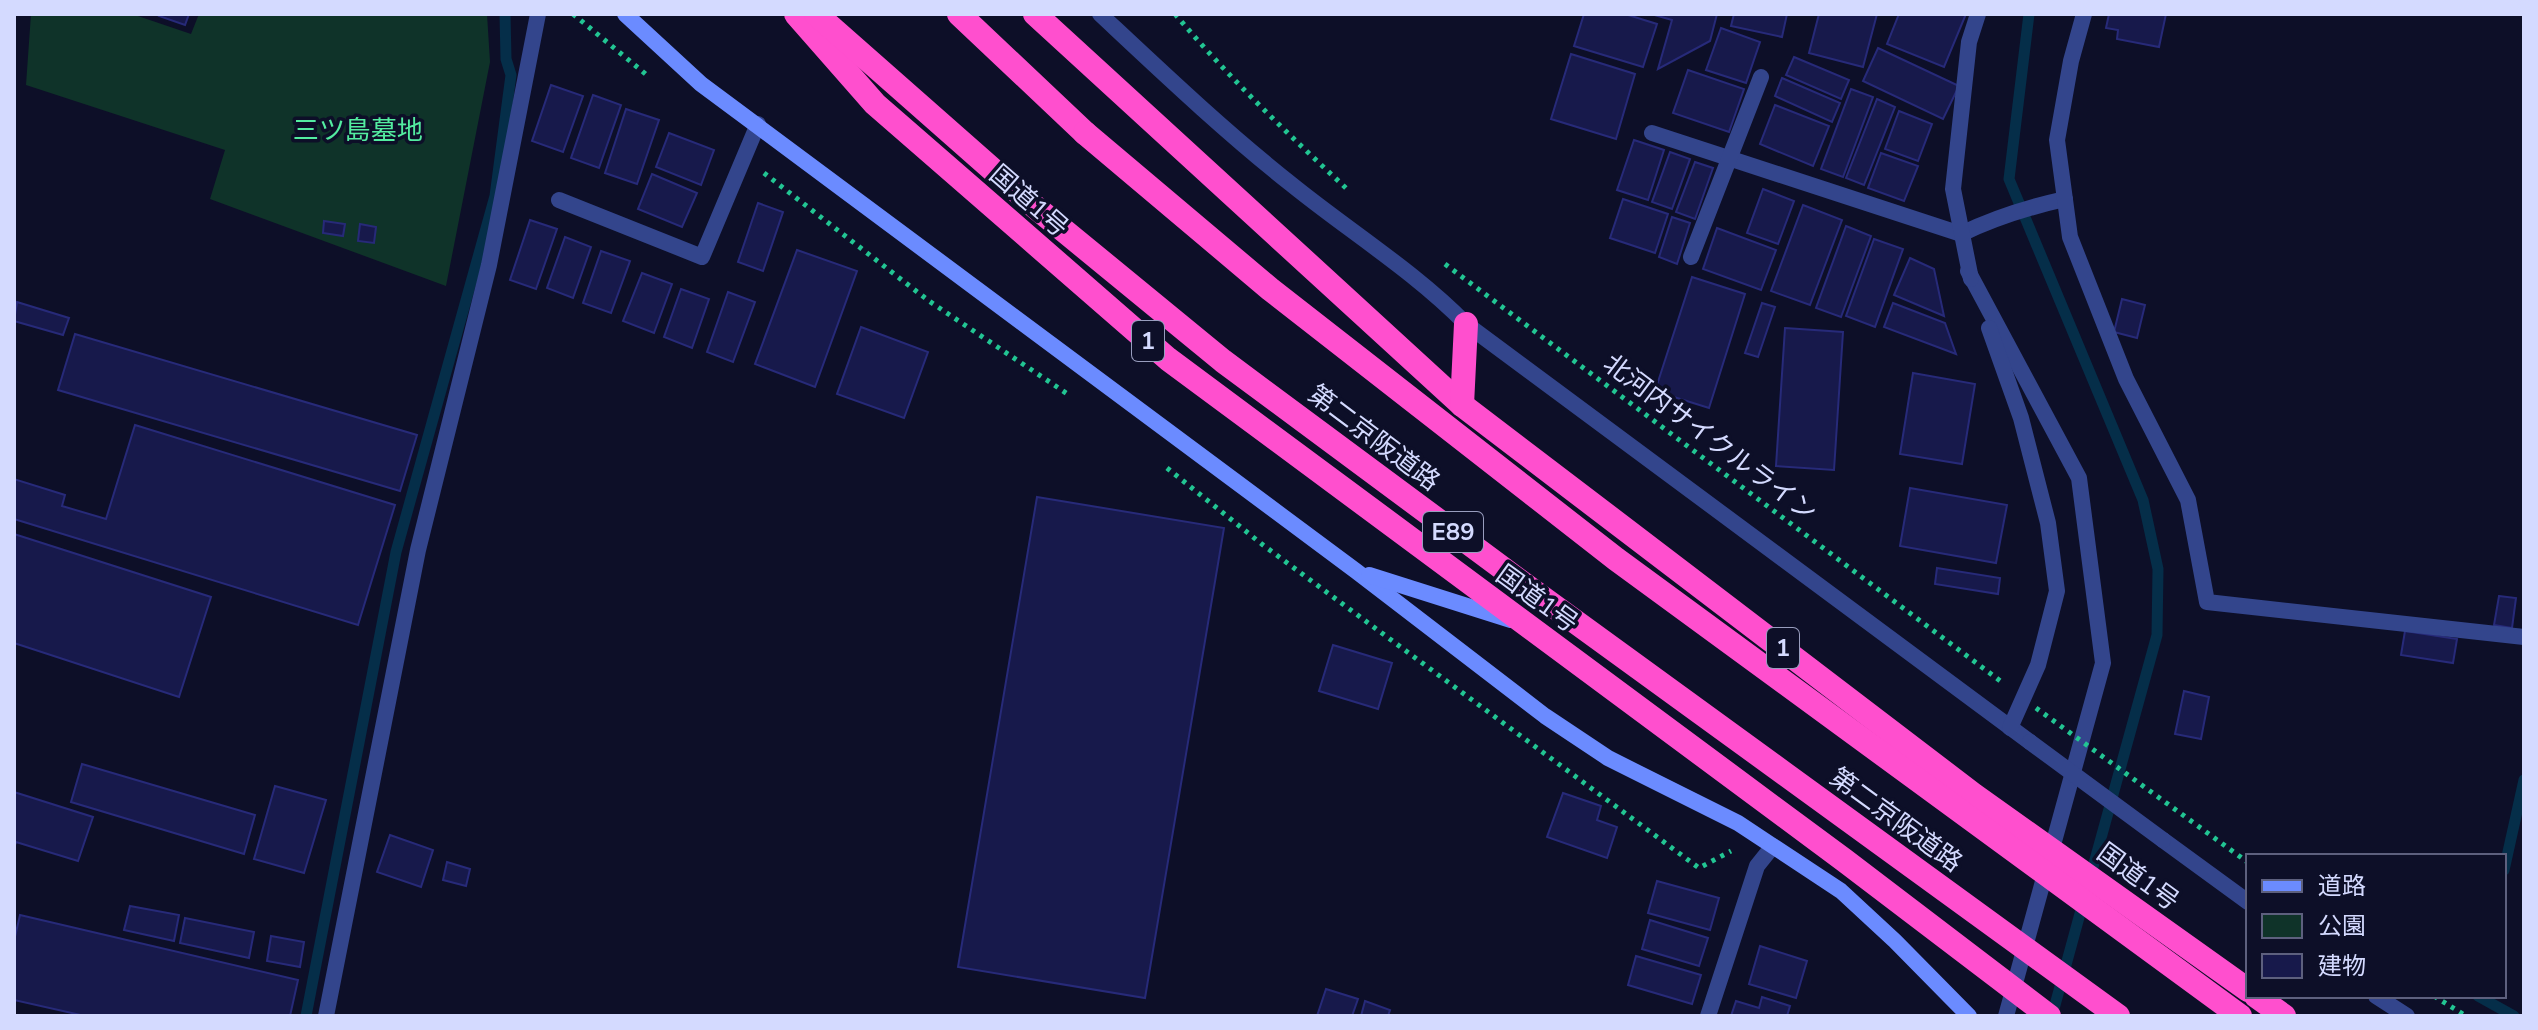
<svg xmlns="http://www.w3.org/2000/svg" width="2538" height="1030" font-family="'Nunito Sans','Noto Sans JP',sans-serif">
<rect width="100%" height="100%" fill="#0d0f28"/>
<path fill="#0f3329" d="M31,14H132L191,34L199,14H487L490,62L446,286L210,199L225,150L26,85Z"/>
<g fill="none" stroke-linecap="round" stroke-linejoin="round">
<g stroke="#052e49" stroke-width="11">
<path d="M2029,14L2009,179L2143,500L2158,569L2157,635L2090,878"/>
<path d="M2504,870L2524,780"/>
<path d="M2478,996L2514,1016"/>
<path d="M306,1016L396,552L495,196L511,75L506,59L505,14"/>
<path d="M2052,1016L2084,899"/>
</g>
</g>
<g fill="#17194b" stroke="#272a79" stroke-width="2">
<path d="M160,14H189L185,25L159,16Z"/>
<path d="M1584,14H1625L1657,24L1643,67L1574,46Z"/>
<path d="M1651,14H1717L1710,41L1658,69L1672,20Z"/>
<path d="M1734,14H1787L1782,37L1731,26Z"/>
<path d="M1819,14H1877L1863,67L1809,53Z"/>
<path d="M1899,14H1966L1944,67L1887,44Z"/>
<path d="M2109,14H2166L2159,47L2117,39L2118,30L2106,28Z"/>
<path d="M1721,28L1760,42L1746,83L1706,70Z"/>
<path d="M1878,48L1959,86L1943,119L1863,81Z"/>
<path d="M1571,54L1635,74L1616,139L1551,119Z"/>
<path d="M1794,57L1849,80L1841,99L1786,75Z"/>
<path d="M1688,70L1744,89L1729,132L1673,113Z"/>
<path d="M1782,78L1840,103L1832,122L1775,96Z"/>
<path d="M551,85L583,96L563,152L532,141Z"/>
<path d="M1851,89L1873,97L1843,177L1821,169Z"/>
<path d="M593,95L621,105L599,168L571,158Z"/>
<path d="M1877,99L1895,107L1864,185L1846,178Z"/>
<path d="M1775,105L1829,126L1813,166L1760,144Z"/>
<path d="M626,109L659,120L637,184L605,173Z"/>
<path d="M1899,111L1932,124L1918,161L1885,149Z"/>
<path d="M669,133L714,150L701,185L656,167Z"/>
<path d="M1634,140L1664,150L1648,200L1617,190Z"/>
<path d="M1670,152L1690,159L1672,209L1652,202Z"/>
<path d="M1881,153L1918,166L1904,201L1868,188Z"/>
<path d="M1695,162L1713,168L1695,219L1676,212Z"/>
<path d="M652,174L697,193L682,227L638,209Z"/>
<path d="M1763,189L1794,201L1778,244L1747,233Z"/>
<path d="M1623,199L1668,214L1655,253L1610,238Z"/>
<path d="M758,203L783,212L763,271L738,262Z"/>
<path d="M1803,205L1842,220L1810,305L1771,291Z"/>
<path d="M1672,217L1690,223L1677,264L1659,257Z"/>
<path d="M530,220L557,229L536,289L510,280Z"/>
<path d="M324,221L345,224L343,236L323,233Z"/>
<path d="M360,224L376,227L374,243L358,241Z"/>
<path d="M1846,226L1871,236L1841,317L1816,308Z"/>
<path d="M1717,228L1776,250L1761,290L1703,269Z"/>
<path d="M565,237L591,247L573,298L547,288Z"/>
<path d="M1874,239L1903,249L1875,327L1846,316Z"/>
<path d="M797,250L857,271L815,387L755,364Z"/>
<path d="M601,251L630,261L611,313L583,303Z"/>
<path d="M1910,258L1934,269L1944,316L1894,295Z"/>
<path d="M642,273L672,284L654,333L623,321Z"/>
<path d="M1692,277L1745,294L1709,408L1655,391Z"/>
<path d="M681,289L709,299L692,348L664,337Z"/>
<path d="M728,292L755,302L733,362L707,352Z"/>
<path d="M2122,299L2145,305L2137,338L2114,332Z"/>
<path d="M17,302L69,318L63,335L14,321Z"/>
<path d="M1762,303L1775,307L1758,357L1745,353Z"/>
<path d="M1893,303L1945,323L1956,354L1884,327Z"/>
<path d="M861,327L928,352L904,418L837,394Z"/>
<path d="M1785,328L1843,332L1834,470L1776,466Z"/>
<path d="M75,334L417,435L400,491L58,390Z"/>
<path d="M1913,373L1975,384L1962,464L1900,454Z"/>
<path d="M135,425L395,505L358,625L14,519V479L65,495L62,506L106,519Z"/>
<path d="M1910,488L2007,505L1996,563L1900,546Z"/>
<path d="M1037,497L1224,528L1145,998L958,967Z"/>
<path d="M14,534L211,597L179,697L14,643Z"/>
<path d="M1937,568L2000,578L1998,594L1935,584Z"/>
<path d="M2499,596L2516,598L2512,628L2494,625Z"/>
<path d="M2405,631L2457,639L2453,663L2401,655Z"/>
<path d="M1333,645L1392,663L1378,709L1319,691Z"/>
<path d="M2184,691L2209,697L2201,739L2175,734Z"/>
<path d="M82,764L255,815L244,854L71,802Z"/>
<path d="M275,786L326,800L304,873L254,859Z"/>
<path d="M14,792L93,817L78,861L16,842L14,848Z"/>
<path d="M1563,793L1601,806L1597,820L1617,827L1607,858L1547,837Z"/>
<path d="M390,835L433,850L421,887L377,872Z"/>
<path d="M447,862L470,869L466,886L443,880Z"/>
<path d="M1657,881L1719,898L1710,930L1648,913Z"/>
<path d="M130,906L179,915L174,941L124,930Z"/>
<path d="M20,915L298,980L290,1016H85L14,1000V941Z"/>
<path d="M185,918L254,932L249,958L180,943Z"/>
<path d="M1650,920L1708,938L1699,966L1642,949Z"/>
<path d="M271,936L304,942L300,967L267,961Z"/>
<path d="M1760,946L1807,961L1796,998L1749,984Z"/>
<path d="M1636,956L1701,975L1692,1004L1628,985Z"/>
<path d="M1326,989L1358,999L1352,1016H1317Z"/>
<path d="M1762,997L1790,1006L1787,1016H1731L1736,1001L1759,1008Z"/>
<path d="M1365,1001L1390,1010L1388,1016H1361Z"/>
</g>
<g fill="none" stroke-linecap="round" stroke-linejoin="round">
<g stroke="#22c593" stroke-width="5" stroke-dasharray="4 6" stroke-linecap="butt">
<path d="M573,14L648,76"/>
<path d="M1175,14C1228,77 1288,134 1348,190"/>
<path d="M764,173L929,301L1069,395"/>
<path d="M1445,264L2003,683"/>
<path d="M1167,468L1263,545L1699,868L1731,851"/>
<path d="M2246,861L2248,863"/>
<path d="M2434,996L2466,1016"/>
</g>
<g stroke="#33458c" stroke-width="16">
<path d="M1652,133L1961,234C1994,218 2029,207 2065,199"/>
<path d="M559,200L702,257L758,124"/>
<path d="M1691,257L1761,77"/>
<path d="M1708,1016L1757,866L1773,846"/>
</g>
<g stroke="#33458c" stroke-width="16">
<path d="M1100,14C1162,72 1224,131 1291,184C1349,231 1414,271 1466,324L2030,742"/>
<path d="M2084,14L2071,61L2057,140L2070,237L2126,379L2188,500L2207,602L2524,637"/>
<path d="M1968,271L2079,478L2103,663L2006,1016"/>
<path d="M1971,279L1953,189L1969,42L1978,14"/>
<path d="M1989,328L2021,418L2048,523L2057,591L2038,665L2010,728"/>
<path d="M2163,840L2248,902"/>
<path d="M2376,996L2407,1016"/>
<path d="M326,1016L418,550L489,265L538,14"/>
</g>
<g stroke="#6b8bff" stroke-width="16">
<path d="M625,14L701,84L1356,571L1545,716L1608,758L1738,823L1841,891L1895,941L1969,1016"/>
<path d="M1369,575L1511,620"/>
</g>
<g stroke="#ff4fce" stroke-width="24">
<path d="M796,14L875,104L1168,359L1844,860L2049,1016"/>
<path d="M959,14L1085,133"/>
<path d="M1035,14L1462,405L1974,795L2248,990"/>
<path d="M1462,405L1466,324"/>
<path d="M2256,996L2284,1016"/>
</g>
<path stroke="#22c593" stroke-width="5" stroke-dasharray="4 6" stroke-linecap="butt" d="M2036,708L2246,861"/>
<path stroke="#33458c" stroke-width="16" d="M2030,742L2163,840"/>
<g stroke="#ff4fce" stroke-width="24">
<path d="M816,14L1034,206L1223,361L1540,596L2118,1016"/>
<path d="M1085,133L1270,289L1616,559L2240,1016"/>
</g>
</g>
<g text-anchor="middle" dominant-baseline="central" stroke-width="7" stroke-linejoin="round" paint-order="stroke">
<g fill="#0d0f28" stroke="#989dbe" stroke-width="2">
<rect x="1132" y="321" width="32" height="40" rx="6"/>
<rect x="1423" y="512" width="60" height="40" rx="6"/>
<rect x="1767" y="628" width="32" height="40" rx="6"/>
</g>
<g font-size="24" font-weight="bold" fill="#d4daff">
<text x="1148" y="341">1</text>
<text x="1453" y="532">E89</text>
<text x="1783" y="648">1</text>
</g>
<g font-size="26" fill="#53eca0" stroke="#0d0f28">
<text x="358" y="130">三ツ島墓地</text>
</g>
<g font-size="26" fill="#d4daff" stroke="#0d0f28">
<text transform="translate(1029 201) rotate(41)">国道1号</text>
<text transform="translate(1374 438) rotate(37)">第二京阪道路</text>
<text transform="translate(1710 438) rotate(37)">北河内サイクルライン</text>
<text transform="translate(1537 599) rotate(36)">国道1号</text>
<text transform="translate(1896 820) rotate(36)">第二京阪道路</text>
<text transform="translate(2138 877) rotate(36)">国道1号</text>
</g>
</g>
<rect width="2538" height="1030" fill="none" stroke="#d4daff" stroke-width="32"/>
<rect x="2246" y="854" width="260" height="144" fill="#0d0f28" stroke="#5d607e" stroke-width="2"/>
<rect x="2262" y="880" width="40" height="12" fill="#6b8bff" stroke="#5d607e" stroke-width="2"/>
<text x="2318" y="894" font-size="24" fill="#d4daff">道路</text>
<rect x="2262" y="914" width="40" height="24" fill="#0f3329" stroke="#5d607e" stroke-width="2"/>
<text x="2318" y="934" font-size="24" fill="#d4daff">公園</text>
<rect x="2262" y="954" width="40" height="24" fill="#17194b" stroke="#5d607e" stroke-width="2"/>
<text x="2318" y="974" font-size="24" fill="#d4daff">建物</text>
</svg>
